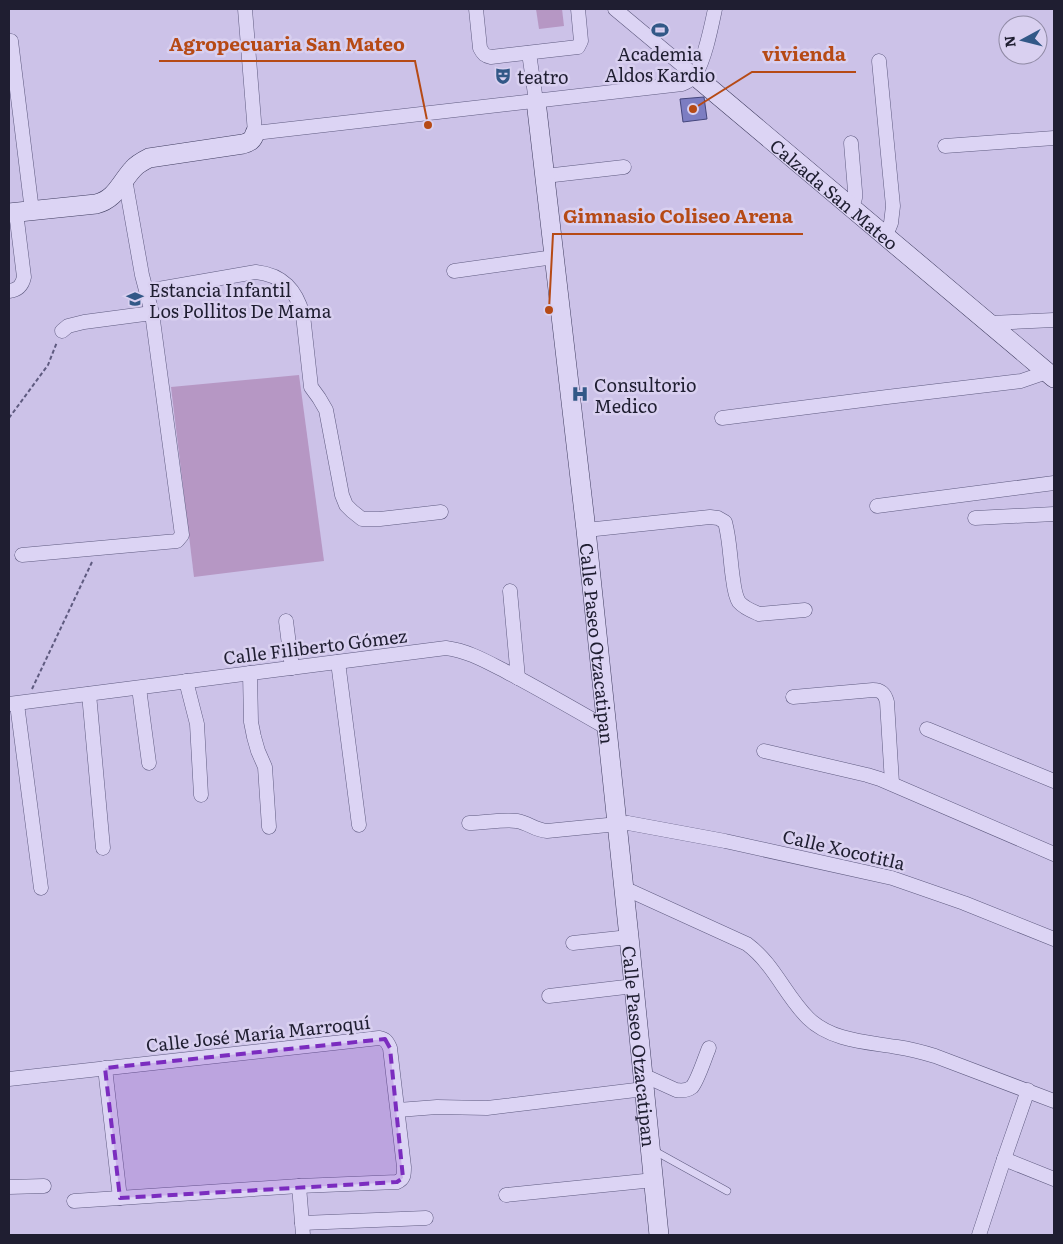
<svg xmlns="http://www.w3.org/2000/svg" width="1063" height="1244" font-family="Literata,serif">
<rect width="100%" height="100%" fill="#ccc2e8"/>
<g fill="#b697c4">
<path d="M536,9H562L564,26L539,29Z"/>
<path d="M299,375L324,561L194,577L171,387Z"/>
</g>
<path fill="#7c7dc2" stroke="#44467c" d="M704,97L707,119L683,122L680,99Z"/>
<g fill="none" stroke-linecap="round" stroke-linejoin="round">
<g stroke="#5f5b80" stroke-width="8">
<path id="lane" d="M653,1150L727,1191"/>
</g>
<g stroke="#5f5b80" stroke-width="15">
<g id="street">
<path d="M245,9L255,133L682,84C687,82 692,79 695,75C705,59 711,28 715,9"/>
<path d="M476,9L480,48C483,54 485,56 491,57L578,47L581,41L578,9"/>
<path d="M615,9L694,75"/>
<path d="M11,41L32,211"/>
<path d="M529,53L536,101"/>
<path d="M879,61L893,206L891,223L886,235"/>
<path d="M851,143L855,191V198L852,207"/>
<path d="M945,146L1054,138"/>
<path d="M545,176L624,167"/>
<path d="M454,271L554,257"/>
<path d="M9,291C18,290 22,286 24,277L16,212"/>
<path d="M147,291L256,272C283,275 296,290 303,315L311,387L319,398L326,410L342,495L346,505L352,511L362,519H380L441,512"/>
<path d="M990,323L1054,320"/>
<path d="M62,331L68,326L84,322L152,313"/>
<path d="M722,418L887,397L1021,381L1047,372"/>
<path d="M877,506L1054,483"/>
<path d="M975,518L1054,514"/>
<path d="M586,530L710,517L718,518L725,522C730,540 730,560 733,579C734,587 735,596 739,602C744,608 752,611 759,614L805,610"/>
<path d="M22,555L177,541L182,535L152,313L142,275L125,179"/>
<path d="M510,591L518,678"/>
<path d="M286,621L292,668"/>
<path d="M338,662L359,825"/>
<path d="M250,673L251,722L254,737L258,751L265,767L269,827"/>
<path d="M186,681L197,724L201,795"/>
<path d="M139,688L149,763"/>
<path d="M89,694L103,848"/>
<path d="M793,697L873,690C882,690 885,694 887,702L892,783"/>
<path d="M9,704L446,648C469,651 487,662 507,672C541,690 574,709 607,728"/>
<path d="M17,704L41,888"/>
<path d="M927,729L1054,781"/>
<path d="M764,751L867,775L880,779L1054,854"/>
<path d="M469,823C483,823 504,819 517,821C529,823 534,830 547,831L628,823L725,841L892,878L964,903L1054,939"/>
<path d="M624,888L747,944C774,964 785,995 808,1018C831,1041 868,1042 897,1047C910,1049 922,1052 935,1056L1054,1101"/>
<path d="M573,943L629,937"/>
<path d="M549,996L634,986"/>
<path d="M105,1068L120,1198"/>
<path d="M643,1075L676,1090C682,1091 687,1091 692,1087C698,1080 705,1057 709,1048"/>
<path d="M9,1079L379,1038C385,1039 387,1041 390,1048L404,1167C404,1175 404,1179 397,1182L299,1186L74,1201"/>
<path d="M398,1110L437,1107L487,1108L644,1089"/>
<path d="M1004,1159L1054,1179"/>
<path d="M299,1186L303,1235"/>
<path d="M9,1187L44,1186"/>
<path d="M506,1195L654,1180"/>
<path d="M302,1223L426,1218"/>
<path d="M979,1235L1004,1159L1028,1090"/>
</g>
</g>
<g stroke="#413e61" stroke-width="20">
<g id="secondary">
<path id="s1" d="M694,75L1054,378"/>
<path id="s2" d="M536,101L586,530L629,937L659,1235"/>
<path d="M9,213L96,204C116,199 120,183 133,169C137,164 143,161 149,158L243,144C250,142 253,140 255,133"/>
</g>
</g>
<g stroke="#5f5b80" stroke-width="2" stroke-dasharray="4 2.5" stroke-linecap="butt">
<path d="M9,418L48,365L57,342"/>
<path d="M32,689L92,562"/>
</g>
<use href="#lane" stroke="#dcd4f4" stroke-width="7"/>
<use href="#street" stroke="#dcd4f4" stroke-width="14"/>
<use href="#secondary" stroke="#dcd4f4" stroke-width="19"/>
</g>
<path fill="#7b2cbf" fill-opacity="0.2" stroke="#7b2cbf" stroke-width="4" stroke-dasharray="10 6" stroke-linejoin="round" d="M385,1039L390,1048L403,1178L397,1182L120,1198L105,1068Z"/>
<defs>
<g id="stadium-bare" transform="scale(1.35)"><path d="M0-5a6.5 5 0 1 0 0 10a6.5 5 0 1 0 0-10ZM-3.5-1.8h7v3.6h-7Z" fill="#325887" stroke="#d9d0f0" stroke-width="2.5" paint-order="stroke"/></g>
<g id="theatre-bare" transform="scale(1.35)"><path d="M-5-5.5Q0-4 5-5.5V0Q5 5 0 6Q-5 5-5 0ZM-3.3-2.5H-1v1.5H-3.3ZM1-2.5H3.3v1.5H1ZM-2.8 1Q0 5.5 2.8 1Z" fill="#325887" stroke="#d9d0f0" stroke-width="2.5" paint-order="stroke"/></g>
<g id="school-bare" transform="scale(1.35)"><path d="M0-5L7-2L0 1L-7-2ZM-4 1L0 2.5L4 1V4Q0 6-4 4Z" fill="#325887" stroke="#d9d0f0" stroke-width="2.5" paint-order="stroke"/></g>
<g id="hospital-bare" transform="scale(1.35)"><path d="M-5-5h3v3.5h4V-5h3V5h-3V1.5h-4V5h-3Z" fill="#325887" stroke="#d9d0f0" stroke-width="2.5" paint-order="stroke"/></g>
</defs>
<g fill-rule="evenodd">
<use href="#stadium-bare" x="660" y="30"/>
<use href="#theatre-bare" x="503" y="76"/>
<use href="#school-bare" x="135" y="299"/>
<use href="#hospital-bare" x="580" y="394"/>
</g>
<g text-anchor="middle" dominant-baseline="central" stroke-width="5" stroke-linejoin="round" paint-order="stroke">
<g font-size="18" fill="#1f1e31" stroke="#d9d0f0" text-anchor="start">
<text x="660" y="53" text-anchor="middle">Academia<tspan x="660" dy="21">Aldos Kardio</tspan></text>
<text x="517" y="76">teatro</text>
<text x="149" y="289">Estancia Infantil<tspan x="149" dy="21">Los Pollitos De Mama</tspan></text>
<text x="594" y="384">Consultorio<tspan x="594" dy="21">Medico</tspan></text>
</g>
<g font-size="18" fill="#1f1e31" stroke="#d9d0f0">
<text stroke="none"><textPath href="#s1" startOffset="184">Calzada San Mateo</textPath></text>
<text stroke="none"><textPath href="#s2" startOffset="546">Calle Paseo Otzacatipan</textPath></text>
<text transform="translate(315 646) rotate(-7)">Calle Filiberto Gómez</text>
<text transform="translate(844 849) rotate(13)">Calle Xocotitla</text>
<text transform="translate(258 1033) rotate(-6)">Calle José María Marroquí</text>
<text stroke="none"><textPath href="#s2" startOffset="951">Calle Paseo Otzacatipan</textPath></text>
</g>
</g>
<path fill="none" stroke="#b64a15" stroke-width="2" d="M428 125L415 61H159M693 109L752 72H856M549 310L553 234H803"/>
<g fill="#b64a15" stroke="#d9d0f0" stroke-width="2">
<circle cx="428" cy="125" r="5"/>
<circle cx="693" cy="109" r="5"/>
<circle cx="549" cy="310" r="5"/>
</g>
<g font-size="19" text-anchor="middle" font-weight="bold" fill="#b64a15" stroke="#d9d0f0" stroke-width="5" stroke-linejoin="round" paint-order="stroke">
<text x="287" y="51">Agropecuaria San Mateo</text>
<text x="804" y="61">vivienda</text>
<text x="678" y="223">Gimnasio Coliseo Arena</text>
</g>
<rect width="1063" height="1244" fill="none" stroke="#1f1e31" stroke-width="20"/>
<g transform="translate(1023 40) rotate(263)"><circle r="24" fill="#d9d0f0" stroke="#8f89a4"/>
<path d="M0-4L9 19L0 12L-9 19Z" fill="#325887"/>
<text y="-8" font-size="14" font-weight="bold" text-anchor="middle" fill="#1f1e31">N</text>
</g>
</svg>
